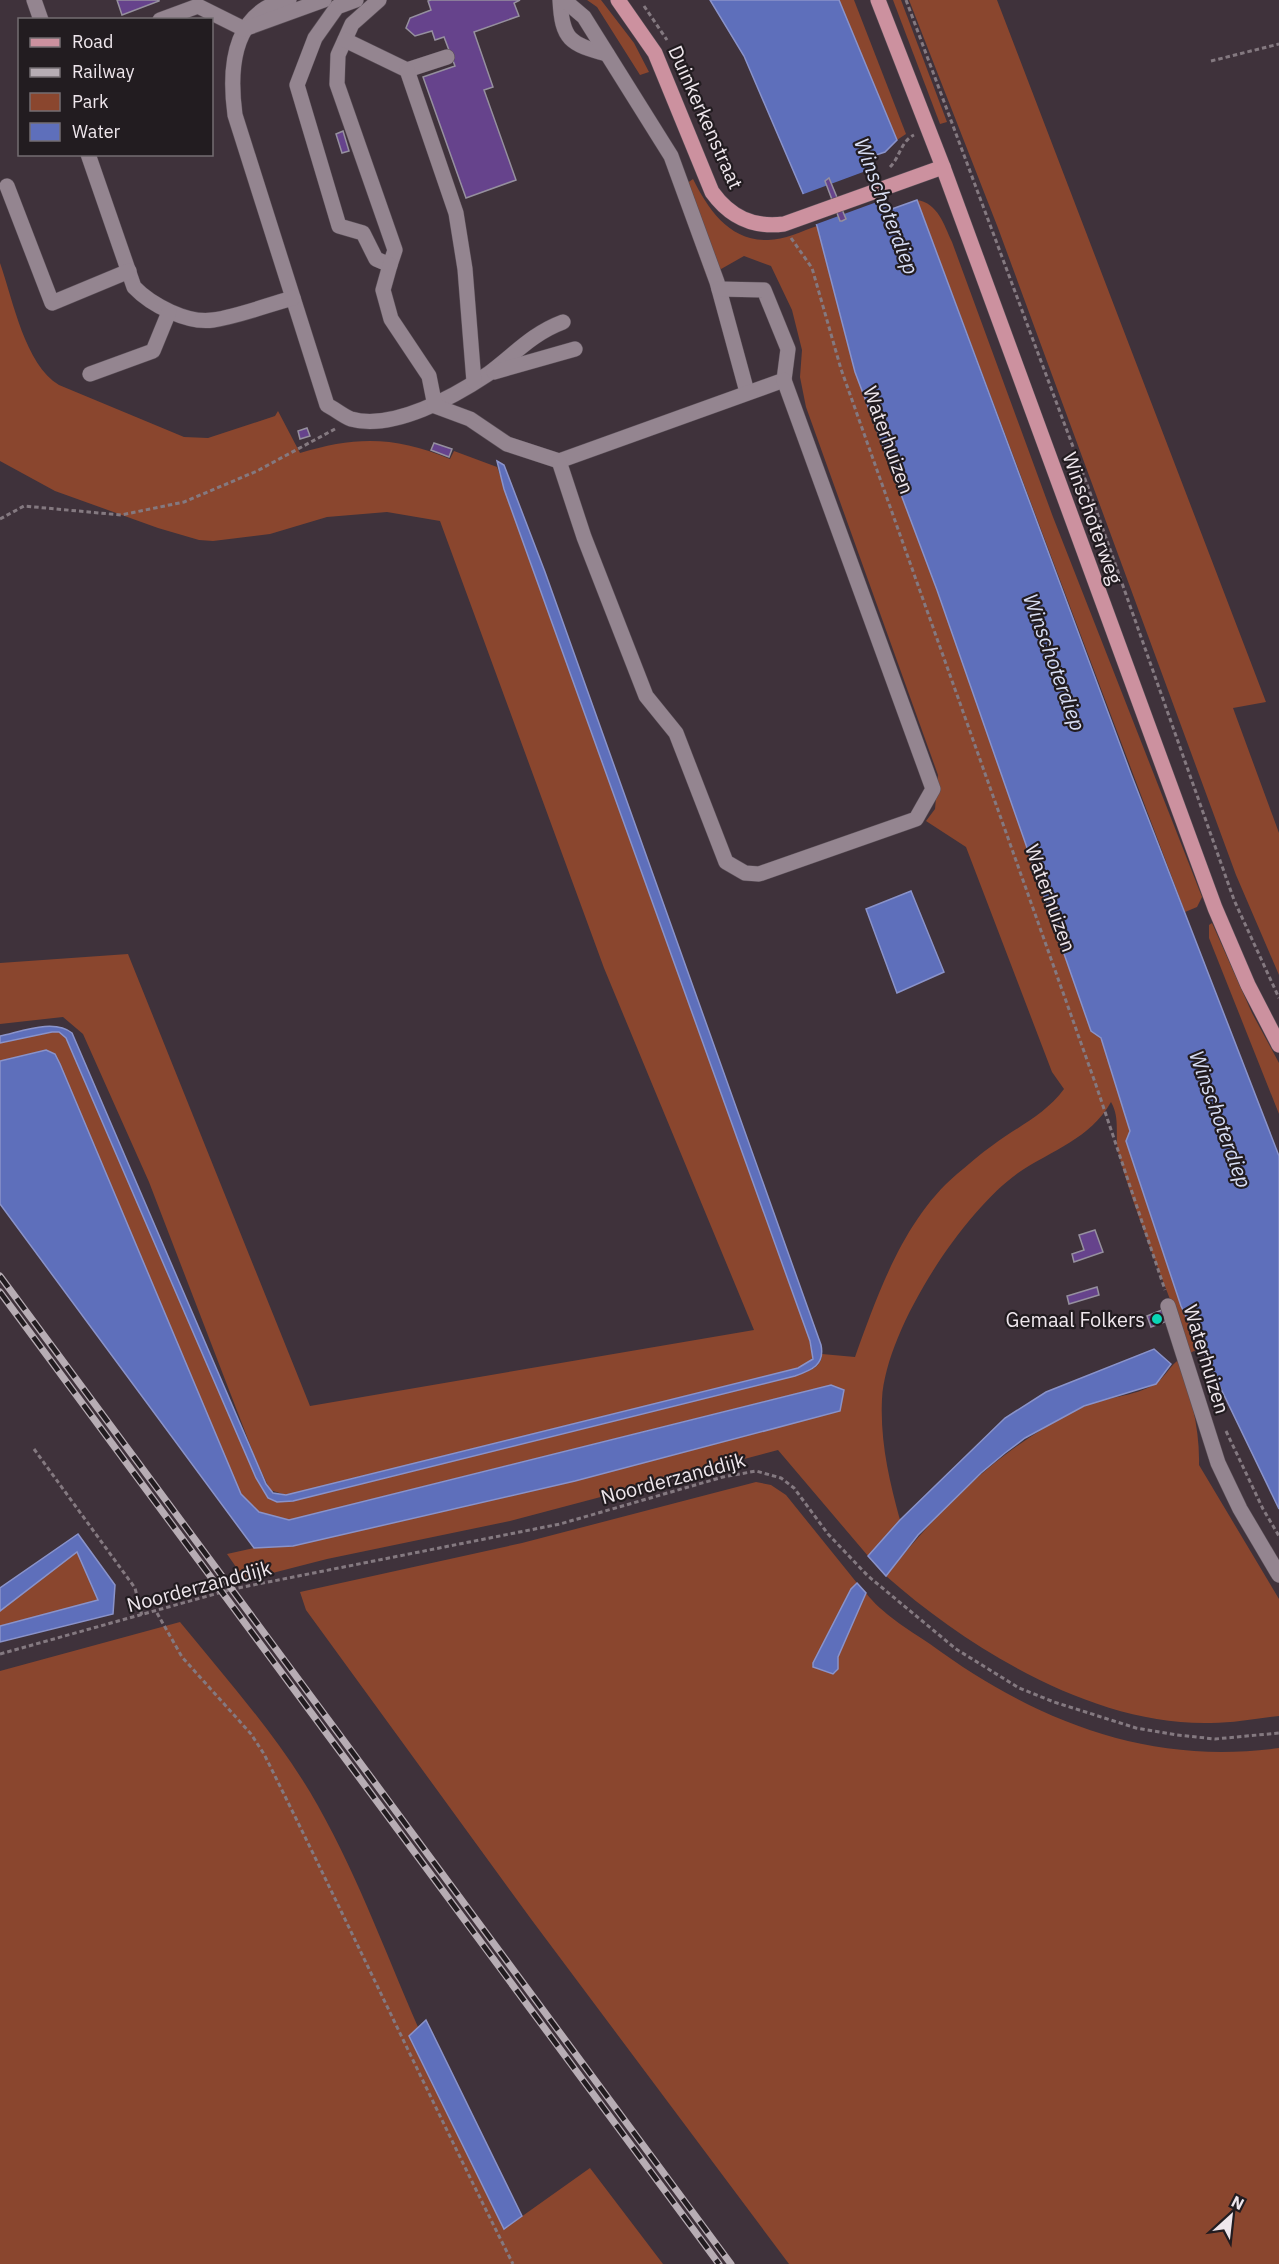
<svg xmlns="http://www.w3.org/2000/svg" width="1279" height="2264" font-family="'IBM Plex Sans',sans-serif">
<rect width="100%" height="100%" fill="#3f323b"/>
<g fill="#8a462e">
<path d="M587,0H601L634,43L649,72L640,75L597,7Z"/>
<path d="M839,0H854L906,134L897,140Z"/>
<path d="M893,0H901L947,122L940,124Z"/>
<path d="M909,0H997L1266,702L1233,708L1279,833V975L1236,875L998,228Z"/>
<path d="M693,179C708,209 729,241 768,240C784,240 802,231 817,226L855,372L937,590L1091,1031L1101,1038L1130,1131L1126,1141L1181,1306L1200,1348L1190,1353C1167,1288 1138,1223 1119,1155C1114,1137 1121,1119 1111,1102C1090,1139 1052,1150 1018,1173C962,1213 886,1329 882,1399C880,1441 889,1480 900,1520L868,1556L778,1450L510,1521L327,1559L245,1580L227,1554L254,1548L293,1546L575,1481L840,1411L844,1390L830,1385L289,1520L259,1512L241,1494L55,1054L46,1050L0,1061V1043L52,1032H59L66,1038L256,1478L268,1498L277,1502L293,1501L795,1376C808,1371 821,1369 822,1354L855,1357C878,1293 904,1219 957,1174C968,1165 980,1154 993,1145C1017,1127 1046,1114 1064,1089L1052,1072L966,847L926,821L935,809L938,775L806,407L800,377L802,350L792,310L771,266L744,256L707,277L676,191Z"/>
<path d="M917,200C938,203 944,225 952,242L1053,517L1202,897L1197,907L1185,912Z"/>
<path d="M0,263C13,300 25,365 59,385L184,437L208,438L275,416L278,411L300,453C355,436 396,436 450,459L454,451L497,467L810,1341C815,1356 814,1364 798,1368L286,1495L270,1490L256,1460L149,1182L83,1034L63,1017L0,1024V963L128,954L310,1406L754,1330L604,968L440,521L387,512L327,517L270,534L213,541L199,540L158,528L55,491L0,461Z"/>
<path d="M1212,923L1252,1013L1279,1063V1114L1209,938V925Z"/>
<path d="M1180,1359C1190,1394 1200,1428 1199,1465L1279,1599V1716C1257,1718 1234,1723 1211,1723C1095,1726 970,1650 886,1576C942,1506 999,1448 1081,1408C1103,1397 1135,1397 1155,1384C1165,1378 1169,1366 1180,1359Z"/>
<path d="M756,1482L771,1485L786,1495L857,1583L851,1589L812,1666L835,1673L838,1669V1657L866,1593C881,1613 909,1630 930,1644C1035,1721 1147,1766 1279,1748V2264H789L531,1919L306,1610L300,1592L522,1543Z"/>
<path d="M77,1552L99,1600L0,1626V1611Z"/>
<path d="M180,1622C225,1677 273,1731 310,1792C354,1866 384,1949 418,2027L409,2036L504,2229L590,2168L663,2264H0V1671Z"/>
</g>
<g fill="#5e6fbb" stroke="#8a93ca" stroke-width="1.5">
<path d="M710,0H839L897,140L885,152L870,157L889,210L917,200L1131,774L1279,1156V1509L1181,1306L1126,1141L1130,1131L1101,1038L1091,1031L937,590L855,372L817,226L744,56Z"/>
<path d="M497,461L504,465L545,572L821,1345C825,1365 812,1370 795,1376L293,1501L277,1502L268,1498L256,1478L66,1038L59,1032H52L0,1043V1036C20,1032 54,1018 72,1033L266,1484L273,1493L286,1495L798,1368L813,1359L810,1341L504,489Z"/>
<path d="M911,891L944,972L897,993L866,909Z"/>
<path d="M46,1050L55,1054L60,1064L241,1494L259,1512L289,1520L831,1385L844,1390L840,1411L575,1481L293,1546L254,1548L0,1204V1061Z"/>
<path d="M1154,1349L1171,1364L1156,1384L1084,1406L1025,1438L1005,1453L981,1473L918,1535L886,1576L868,1556L900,1520L1005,1418L1046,1392Z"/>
<path d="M78,1534L115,1585L113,1614L0,1642V1626L98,1600L77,1552L0,1611V1588Z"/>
<path d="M857,1583L866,1593L838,1657V1669L833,1674L813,1667V1663L851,1589Z"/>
<path d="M426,2020L522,2216L504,2229L409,2036Z"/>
</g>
<path fill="#3f323b" d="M874,168L885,199L814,225L801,195Z"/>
<g fill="#66438c" stroke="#96909f" stroke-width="1.5">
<path d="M117,0H159V1L122,15Z"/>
<path d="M431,0H520L514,3L519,16L474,32L493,87L484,90L516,180L466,198L423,77L455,66L444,37L435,40L432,31L415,36L406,28L410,18L431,10L428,1Z"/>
<path d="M343,131L349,151L342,153L336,134Z"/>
<path d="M829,178L846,219L842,221H840L825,181Z"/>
<path d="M307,428L310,436L300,439L298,431Z"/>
<path d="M434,443L452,449L449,457L431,450Z"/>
<path d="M1095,1230L1103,1252L1074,1262L1072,1254L1084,1250L1079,1235Z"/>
<path d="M1097,1287L1099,1295L1069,1304L1067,1296Z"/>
<path d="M1162,1310L1167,1321L1151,1327L1147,1316Z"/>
</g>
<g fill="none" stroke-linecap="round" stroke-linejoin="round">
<g stroke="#5a4f57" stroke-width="16">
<g id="minor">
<path d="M34,0L41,20"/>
<path d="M289,0C282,2 272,4 266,8C230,30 230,78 235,115L327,405C335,409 343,416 351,419C393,431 455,396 488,374C514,355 531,334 563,322"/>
<path d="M356,0L337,7L315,38L297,85L339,226L363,233L376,259L390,265L395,250L337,84L338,55L352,24L379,0"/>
<path d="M560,0C562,40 570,44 607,54"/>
<path d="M564,0L584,17L671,156L717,282L747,392"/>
<path d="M160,20L198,6L244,29L324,0"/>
<path d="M345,40L407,70L447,57"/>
<path d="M407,70L456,213L465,269L474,382"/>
<path d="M88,154L134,287C151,305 188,324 213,320C240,316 267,305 293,298"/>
<path d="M7,186L52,303L129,271"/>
<path d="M390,265L383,290L391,319L429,376L435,406L470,419L507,444L559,461L784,380L788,349L764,290L719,289"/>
<path d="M494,372L575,349"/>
<path d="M90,374L153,351L169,312"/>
<path d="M559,461L584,537L646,696L676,733L726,862L745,873L759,874L916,819L933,789L784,380"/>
<path d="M1168,1306L1218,1463L1240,1509L1279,1575"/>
</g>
</g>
<g stroke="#5a4f57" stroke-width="16">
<g id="major">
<path d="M618,0L655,53L712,192C730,217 753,228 784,224L943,167"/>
<path d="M878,0L943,167L1215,908L1248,985L1279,1045"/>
</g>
</g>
<g stroke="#847980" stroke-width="3" stroke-dasharray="4.5 3" stroke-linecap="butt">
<path d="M906,0L1088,487L1234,900L1279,998"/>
<path d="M644,6L667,40"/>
<path d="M676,56L690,86L730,186"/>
<path d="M1211,61L1279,44"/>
<path d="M890,167C900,157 901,141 914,135"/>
<path d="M791,238L812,268L841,369L1097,1088L1165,1290"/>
<path d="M0,519L24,506L121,515L184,502L257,471L335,429"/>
<path d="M1226,1431L1263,1509L1279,1536"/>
<path d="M34,1449L135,1588L142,1616"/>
<path d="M157,1613L182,1657L251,1734L264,1754C349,1924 428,2095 513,2264"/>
<path d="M0,1654L233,1589L560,1524L723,1477L756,1471L781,1478L794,1488L828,1534L868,1576L956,1649L1019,1688L1054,1702L1136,1728L1177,1735L1215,1739L1279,1733"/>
</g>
<use href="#minor" stroke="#948590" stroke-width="15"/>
<use href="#major" stroke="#cc919f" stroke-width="15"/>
<g stroke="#b7adb4" stroke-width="7">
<g id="rail">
<path d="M0,1276L731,2264"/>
<path d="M0,1292L719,2264"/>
</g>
</g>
<use href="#rail" stroke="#221c20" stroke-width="4.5" stroke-dasharray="14" stroke-linecap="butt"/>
</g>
<circle fill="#0ad5b5" stroke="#221c20" stroke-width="2" cx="1157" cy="1319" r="6"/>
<g text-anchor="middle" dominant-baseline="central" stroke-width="4.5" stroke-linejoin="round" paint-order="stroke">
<g font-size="20" fill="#efe7ed" stroke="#221c20">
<text transform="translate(706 117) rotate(66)">Duinkerkenstraat</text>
<text transform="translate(889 440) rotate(70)">Waterhuizen</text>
<text transform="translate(1093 518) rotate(70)">Winschoterweg</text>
<text transform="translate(1051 898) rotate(70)">Waterhuizen</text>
<text transform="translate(1207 1359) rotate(73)">Waterhuizen</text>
<text transform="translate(673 1478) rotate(-15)">Noorderzanddijk</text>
<text transform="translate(199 1586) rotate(-15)">Noorderzanddijk</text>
</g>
<g font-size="20" fill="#efe7ed" stroke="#221c20" text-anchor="end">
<text x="1145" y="1319">Gemaal Folkers</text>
</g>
<g font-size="21" font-style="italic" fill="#d9dff5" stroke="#221c20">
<text transform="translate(887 206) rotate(69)">Winschoterdiep</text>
<text transform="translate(1055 662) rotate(70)">Winschoterdiep</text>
<text transform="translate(1221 1119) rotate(70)">Winschoterdiep</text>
</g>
</g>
<rect x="18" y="18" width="195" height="138" fill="#221c20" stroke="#746d72" stroke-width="1.5"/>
<rect x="30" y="38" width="30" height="9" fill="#cc919f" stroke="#746d72" stroke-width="1.5"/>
<text x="72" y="48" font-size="18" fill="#efe7ed">Road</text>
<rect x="30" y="68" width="30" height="9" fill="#b7adb4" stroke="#746d72" stroke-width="1.5"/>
<text x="72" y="78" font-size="18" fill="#efe7ed">Railway</text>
<rect x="30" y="93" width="30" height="18" fill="#8a462e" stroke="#746d72" stroke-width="1.5"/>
<text x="72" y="108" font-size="18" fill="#efe7ed">Park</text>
<rect x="30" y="123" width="30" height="18" fill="#5e6fbb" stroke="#746d72" stroke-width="1.5"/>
<text x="72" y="138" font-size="18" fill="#efe7ed">Water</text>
<g transform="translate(1231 2216) rotate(27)" stroke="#221c20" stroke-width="4.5" paint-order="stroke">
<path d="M0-4.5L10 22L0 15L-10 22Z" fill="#efe7ed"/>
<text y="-9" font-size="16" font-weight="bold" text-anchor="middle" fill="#efe7ed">N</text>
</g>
</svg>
